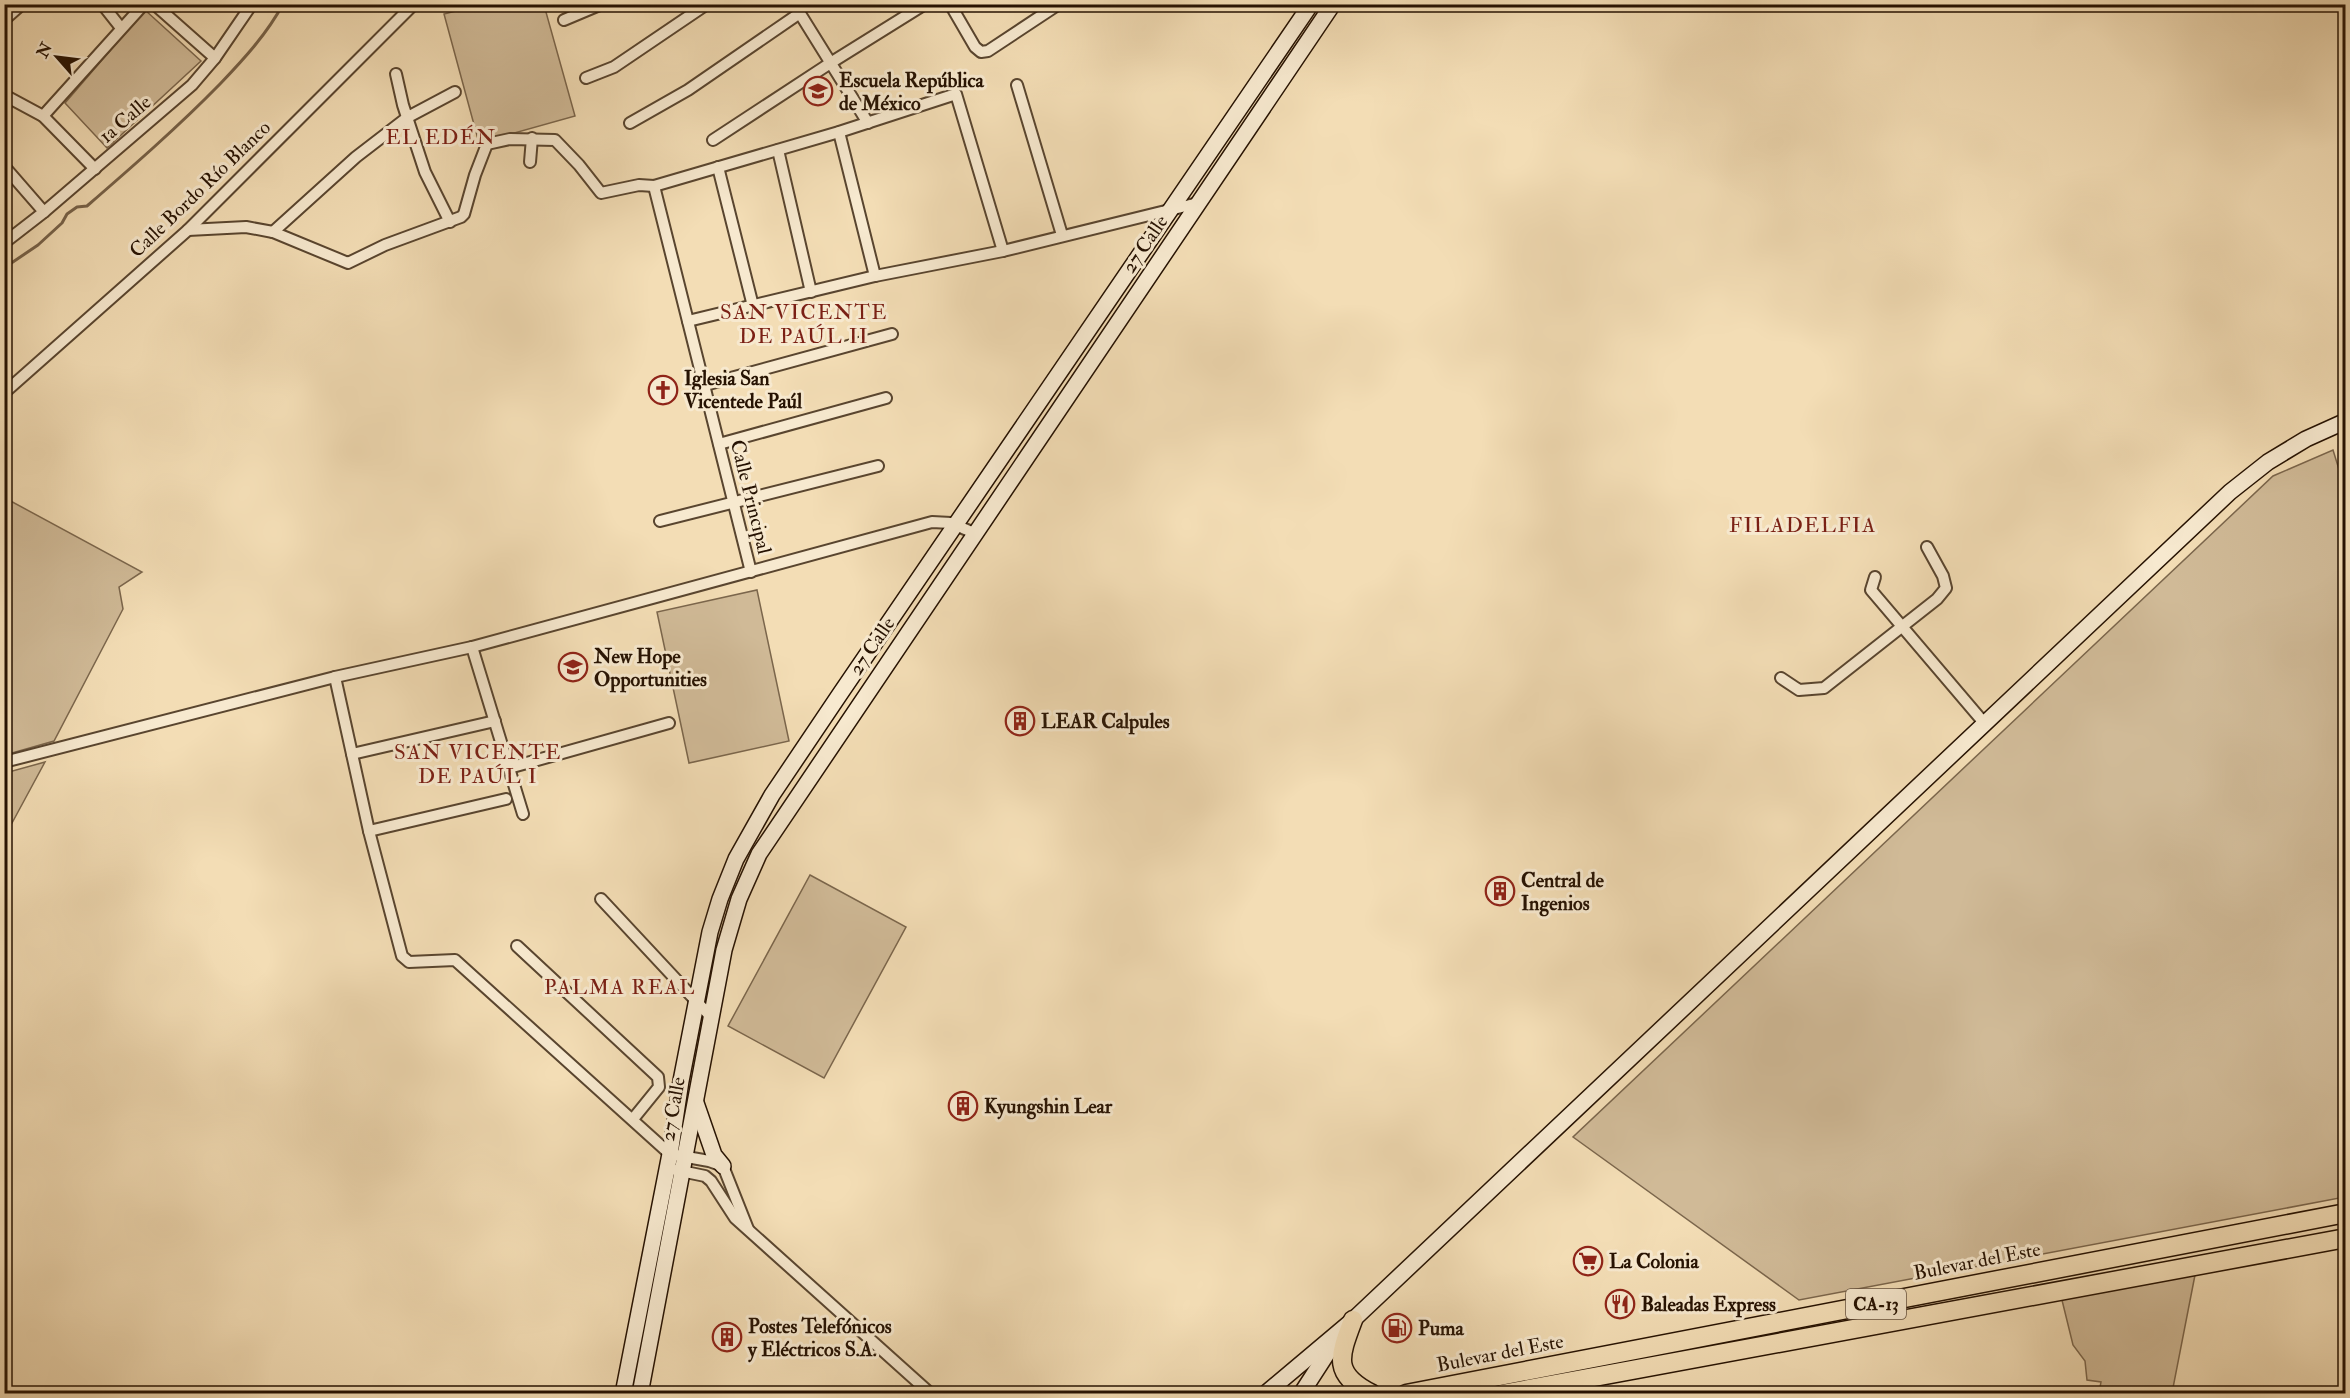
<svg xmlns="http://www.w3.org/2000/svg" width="2350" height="1398" font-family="'IM FELL Double Pica',serif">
<rect width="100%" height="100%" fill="#f3ddb5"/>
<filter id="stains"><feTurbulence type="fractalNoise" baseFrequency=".00333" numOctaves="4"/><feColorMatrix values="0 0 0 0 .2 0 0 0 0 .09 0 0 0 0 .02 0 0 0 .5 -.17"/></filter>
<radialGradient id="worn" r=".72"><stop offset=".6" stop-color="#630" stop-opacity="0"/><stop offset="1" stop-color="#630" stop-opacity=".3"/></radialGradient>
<g fill="#d0ba97" stroke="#7b664c" stroke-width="1.5">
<path d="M479,5H544L575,116L479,143L444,14Z"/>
<path d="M145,10L201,61L107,148L65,103Z"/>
<path d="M2333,450L2346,492L2345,1197L1799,1300L1573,1137L2273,476Z"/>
<path d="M5,498L142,572L119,587L123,609L54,741L5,755Z"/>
<path d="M757,590L789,741L689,763L657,612Z"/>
<path d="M45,762L5,836V773Z"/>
<path d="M810,875L906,927L824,1078L728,1026Z"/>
<path d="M2195,1275L2172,1393H2099L2101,1382L2087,1380L2085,1361L2073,1345L2061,1296Z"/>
</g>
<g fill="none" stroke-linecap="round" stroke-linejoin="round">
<path stroke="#776249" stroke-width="3" d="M4,268L38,245L62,223L67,214L77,207L87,206C132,167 178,127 220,84C243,60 267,34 283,4"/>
<g stroke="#59452f" stroke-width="14">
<g id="street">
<path d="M102,4L121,28"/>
<path d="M154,4L215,58"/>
<path d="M794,4L868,123"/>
<path d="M950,4L975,47L981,52L988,51L1059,4"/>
<path d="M4,20L22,4"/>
<path d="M564,20L602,4"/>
<path d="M396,74L403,105L425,172L450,222"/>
<path d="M586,78L614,67L707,4"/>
<path d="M1017,85L1062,235"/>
<path d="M4,95L43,116L95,169"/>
<path d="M43,116L144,4"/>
<path d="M630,123L688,90L800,13"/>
<path d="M839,132L875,276"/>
<path d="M713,140L832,62L925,4"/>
<path d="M778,150L811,292"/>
<path d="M530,162L532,138"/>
<path d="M4,166L44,212"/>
<path d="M718,167L753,306"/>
<path d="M654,186L751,572"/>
<path d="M188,230L246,227L273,232L348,263L385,245L461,217L464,214L475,175L487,144L510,139L555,140L579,165L601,193L639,185L654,186L839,132L956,94L1003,251"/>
<path d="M273,232L356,157L408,117L455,92"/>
<path d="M4,243L44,212L192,85L215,58L252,4"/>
<path d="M688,321L875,276L1003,251L1198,203"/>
<path d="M705,385L892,334"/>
<path d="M4,393L188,230L414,4"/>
<path d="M719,444L886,398"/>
<path d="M660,521L878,466"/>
<path d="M1875,577L1871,590L1985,724"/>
<path d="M472,647L523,814"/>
<path d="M335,677L369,831L402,956L409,962L455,960L670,1154L709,1161L723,1166L748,1229"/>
<path d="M1781,678L1799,690L1824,688L1937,599L1946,588L1943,576L1927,547"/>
<path d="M352,754L495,721"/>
<path d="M4,762L335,677L472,647L932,522L951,523L974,533"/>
<path d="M509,768L669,723"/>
<path d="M369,831L506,799"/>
<path d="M601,899L711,1017"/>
<path d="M517,946L658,1077L659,1087L633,1119"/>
<path d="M676,1170L705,1176L711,1181L735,1218L931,1394"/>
</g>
</g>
<g stroke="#261202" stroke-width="18">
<g id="secondary">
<path d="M696,1103L714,1155L723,1166"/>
<path d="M623,1394L670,1154L681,1081L710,932L720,899L736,859L772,795L840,694L1311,4"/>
<path d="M640,1394L724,950L739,899L759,854L1333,4"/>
<path d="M1265,1394L1353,1320L2230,492L2268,462L2306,439L2346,421"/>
<path d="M1301,1394L1334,1343"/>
</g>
</g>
<g stroke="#261202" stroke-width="21">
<g id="highway">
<path d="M1353,1320C1339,1357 1332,1374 1372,1394"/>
<path d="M1406,1394L2346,1213"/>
<path d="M1502,1394L2346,1238"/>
</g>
</g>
<use href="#street" stroke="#f7e9cf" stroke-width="10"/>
<use href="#secondary" stroke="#f7e9cf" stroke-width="15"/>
<use href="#highway" stroke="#f3ddb5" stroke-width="18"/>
</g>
<defs>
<g id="school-ring" transform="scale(1.5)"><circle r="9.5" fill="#f7e9cf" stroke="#8f2418" stroke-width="1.5"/><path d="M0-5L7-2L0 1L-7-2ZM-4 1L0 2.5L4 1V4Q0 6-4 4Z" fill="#8f2418"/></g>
<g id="church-ring" transform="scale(1.5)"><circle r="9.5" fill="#f7e9cf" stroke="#8f2418" stroke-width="1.5"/><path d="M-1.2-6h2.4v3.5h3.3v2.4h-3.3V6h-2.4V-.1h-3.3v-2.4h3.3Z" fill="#8f2418"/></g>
<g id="building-ring" transform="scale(1.5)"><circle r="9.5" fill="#f7e9cf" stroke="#8f2418" stroke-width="1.5"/><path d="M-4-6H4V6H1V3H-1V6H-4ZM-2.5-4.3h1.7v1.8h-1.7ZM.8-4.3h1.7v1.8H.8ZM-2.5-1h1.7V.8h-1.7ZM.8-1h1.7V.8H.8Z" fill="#8f2418"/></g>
<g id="supermarket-ring" transform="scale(1.5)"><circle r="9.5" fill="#f7e9cf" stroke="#8f2418" stroke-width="1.5"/><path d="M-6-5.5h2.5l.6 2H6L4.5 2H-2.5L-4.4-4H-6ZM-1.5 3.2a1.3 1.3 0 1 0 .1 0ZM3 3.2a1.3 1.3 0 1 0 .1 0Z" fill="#8f2418"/></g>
<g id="restaurant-ring" transform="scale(1.5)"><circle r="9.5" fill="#f7e9cf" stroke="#8f2418" stroke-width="1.5"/><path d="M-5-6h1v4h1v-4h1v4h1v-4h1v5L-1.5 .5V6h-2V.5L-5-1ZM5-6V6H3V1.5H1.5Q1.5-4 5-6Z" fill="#8f2418"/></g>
<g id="fuel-ring" transform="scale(1.5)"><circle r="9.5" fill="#f7e9cf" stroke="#8f2418" stroke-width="1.5"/><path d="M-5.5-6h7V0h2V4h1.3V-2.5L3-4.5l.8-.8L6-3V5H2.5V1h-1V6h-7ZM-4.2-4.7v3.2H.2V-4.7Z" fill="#8f2418"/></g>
</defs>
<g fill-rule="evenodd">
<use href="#school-ring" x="818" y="91"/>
<use href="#church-ring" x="663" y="390"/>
<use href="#school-ring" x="573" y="667"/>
<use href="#building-ring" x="1020" y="721"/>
<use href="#building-ring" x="1500" y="891"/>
<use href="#building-ring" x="963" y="1106"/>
<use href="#supermarket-ring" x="1588" y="1261"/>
<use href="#restaurant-ring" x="1620" y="1304"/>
<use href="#fuel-ring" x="1397" y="1328"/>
<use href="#building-ring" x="727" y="1337"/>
</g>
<g text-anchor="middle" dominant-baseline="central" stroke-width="6" stroke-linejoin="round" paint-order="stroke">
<rect fill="#f7e9cf" stroke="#655240" stroke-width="1.5" x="1846" y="1289" width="60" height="30" rx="4.5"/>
<g font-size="18" font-weight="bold" fill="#261202">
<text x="1876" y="1304">CA-13</text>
</g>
<g font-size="20" font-weight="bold" fill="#261202" stroke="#f7e9cf" text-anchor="start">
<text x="839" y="80">Escuela República<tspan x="839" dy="23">de México</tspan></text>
<text x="684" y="378">Iglesia San<tspan x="684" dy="23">Vicentede Paúl</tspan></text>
<text x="594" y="656">New Hope<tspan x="594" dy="23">Opportunities</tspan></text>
<text x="1041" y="721">LEAR Calpules</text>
<text x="1521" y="880">Central de<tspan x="1521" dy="23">Ingenios</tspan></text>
<text x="984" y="1106">Kyungshin Lear</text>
<text x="1609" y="1261">La Colonia</text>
<text x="1641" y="1304">Baleadas Express</text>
<text x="748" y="1326">Postes Telefónicos<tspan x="748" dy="23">y Eléctricos S.A.</tspan></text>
<text x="1418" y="1328">Puma</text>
</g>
<g font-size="20" fill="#261202" stroke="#f7e9cf">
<text transform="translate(125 119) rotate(-41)">1a Calle</text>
<text transform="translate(200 189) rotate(-44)">Calle Bordo Río Blanco</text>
<text transform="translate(1145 244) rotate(-56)">27 Calle</text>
<text transform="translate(751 497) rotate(76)">Calle Principal</text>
<text transform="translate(872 646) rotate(-56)">27 Calle</text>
<text transform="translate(673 1109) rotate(-80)">27 Calle</text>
<text transform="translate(1977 1261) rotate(-11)">Bulevar del Este</text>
<text transform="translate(1500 1353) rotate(-11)">Bulevar del Este</text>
</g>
<g font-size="21" letter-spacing="1.5" fill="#7a1f14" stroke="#f7e9cf">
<text x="441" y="137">EL EDÉN</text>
<text x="804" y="312">SAN VICENTE<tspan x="804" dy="24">DE PAÚL II</tspan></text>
<text x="1803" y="525">FILADELFIA</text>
<text x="478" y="752">SAN VICENTE<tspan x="478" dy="24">DE PAÚL I</tspan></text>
<text x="620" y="987">PALMA REAL</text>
</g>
</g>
<rect width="2350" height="1398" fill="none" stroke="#f3ddb5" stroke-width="24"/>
<rect x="6" y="6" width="2338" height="1386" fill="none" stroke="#261202" stroke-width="3"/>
<rect x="12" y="12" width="2326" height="1374" fill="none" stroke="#261202" stroke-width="1.5"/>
<g transform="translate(57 57) rotate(298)" stroke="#f7e9cf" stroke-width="4.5" paint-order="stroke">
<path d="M0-4.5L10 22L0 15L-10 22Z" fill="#261202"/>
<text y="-9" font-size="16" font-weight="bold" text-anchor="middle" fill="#261202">N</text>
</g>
<rect width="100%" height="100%" filter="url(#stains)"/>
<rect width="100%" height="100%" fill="url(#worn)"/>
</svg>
